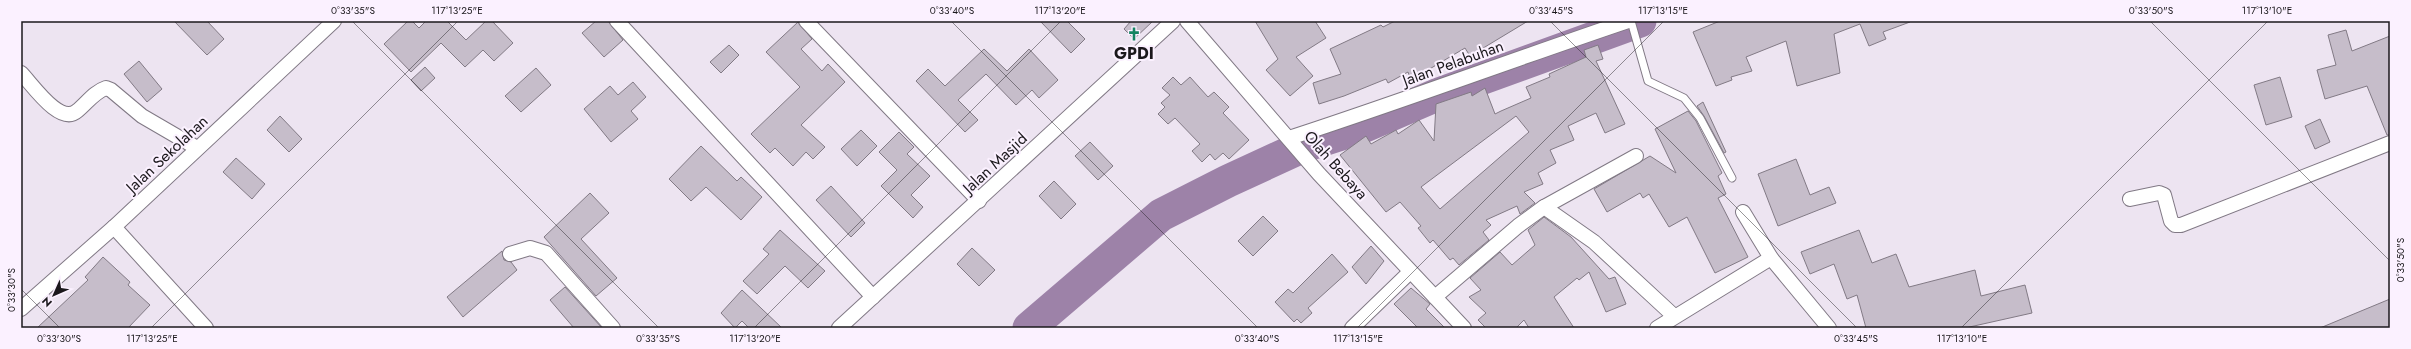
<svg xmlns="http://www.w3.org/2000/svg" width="2411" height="349" font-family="Jost,sans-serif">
<rect width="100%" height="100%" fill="#ede4f1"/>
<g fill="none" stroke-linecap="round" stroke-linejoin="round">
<path stroke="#9d82a8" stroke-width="33" d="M1029,328L1161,215L1228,181L1304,146L1360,128L1439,94L1640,21"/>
</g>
<g fill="#c6bdca" stroke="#827a85" fill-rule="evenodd">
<path d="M174,21H207L224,39L207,55Z"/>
<path d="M408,21H412L419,28L426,21H447L466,40L486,21H492L513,43L494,61L483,50L465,67L441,43L411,72L384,44Z"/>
<path d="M596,21H608L623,40L604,57L582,33Z"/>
<path d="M1040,21H1067L1085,39L1071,53Z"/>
<path d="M1131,21H1153L1134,39L1124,29Z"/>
<path d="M1255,21H1315L1326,38L1296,57L1313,76L1290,96L1266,70L1278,59Z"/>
<path d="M1395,21H1528L1470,56L1465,48L1411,80L1408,72L1388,83L1386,79L1344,96L1319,104L1313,83L1341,74L1330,49L1381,25L1383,27Z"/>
<path d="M1720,21H1909L1910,22L1883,32L1886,39L1869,46L1860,24L1834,34L1840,73L1797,86L1786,41L1746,57L1752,71L1731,77L1732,80L1716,86L1693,32Z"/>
<path d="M798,22L812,39L801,49L822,71L828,64L845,82L801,125L825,147L813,159L806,152L793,166L775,148L770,153L751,134L800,87L766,52Z"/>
<path d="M2346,30L2352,51L2390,36V135H2387L2367,86L2325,99L2317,70L2336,65L2328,35Z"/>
<path d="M729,45L739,55L721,73L710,62Z"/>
<path d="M1598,45L1603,59L1596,61L1625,124L1605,133L1596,113L1568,126L1574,140L1550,150L1556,163L1538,173L1543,184L1524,192L1535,203L1520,214L1517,206L1486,220L1491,225L1483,232L1489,240L1459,265L1453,258L1450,260L1433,240L1430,243L1418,228L1421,226L1400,202L1386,212L1340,155L1366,136L1371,144L1396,130L1398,134L1419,120L1434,141L1436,104L1471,92L1472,96L1485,88L1495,114L1501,111L1531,98L1526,87L1550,77L1549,74L1586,57L1584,50ZM1516,116L1529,132L1440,209L1421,187Z"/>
<path d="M984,49L1007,71L1029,49L1058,80L1039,98L1032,90L1016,105L986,74L958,100L978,120L965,132L916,81L928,69L945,86Z"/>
<path d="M139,61L162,89L147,102L124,74Z"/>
<path d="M425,67L435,78L421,91L411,80Z"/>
<path d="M536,68L551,85L521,112L505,96Z"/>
<path d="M1173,77L1181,85L1190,77L1208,97L1214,92L1229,107L1223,113L1249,140L1229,159L1223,153L1215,160L1210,154L1202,162L1192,151L1200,144L1175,118L1168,124L1158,114L1165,107L1161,103L1170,95L1162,88Z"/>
<path d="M2280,77L2292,117L2266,125L2254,85Z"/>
<path d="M633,82L646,97L631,111L638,119L611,142L584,109L610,86L618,95Z"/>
<path d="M1703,102L1726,152L1724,153L1704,116L1697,106Z"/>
<path d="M1688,111L1696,121L1722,173L1718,176L1726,194L1718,198L1748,257L1715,273L1687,217L1669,227L1649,194L1643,198L1640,193L1607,212L1594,189L1650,156L1676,173L1655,129Z"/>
<path d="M280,116L302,139L289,152L267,130Z"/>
<path d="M2320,119L2330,142L2315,149L2305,126Z"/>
<path d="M861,130L877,146L857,166L841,149Z"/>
<path d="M899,132L914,147L907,154L930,176L911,195L923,207L913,218L881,186L897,170L879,152Z"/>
<path d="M1090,142L1113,166L1098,180L1075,156Z"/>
<path d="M701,146L737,181L741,177L762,197L741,220L706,187L691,201L669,179Z"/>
<path d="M236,158L265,184L252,199L223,172Z"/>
<path d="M1796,159L1810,195L1829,187L1836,203L1778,226L1758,174Z"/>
<path d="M1054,181L1076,204L1061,219L1039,196Z"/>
<path d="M831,186L865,223L851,237L816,200Z"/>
<path d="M590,193L609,213L581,239L617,278L596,296L544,237Z"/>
<path d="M1263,216L1278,231L1253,256L1238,241Z"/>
<path d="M1544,217L1571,237L1609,279L1615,277L1626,304L1606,312L1589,272L1579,280L1577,278L1554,297L1574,328H1529L1524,320L1516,328H1486L1478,320L1486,313L1469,297L1481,290L1470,278L1500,252L1512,265L1535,245L1528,230Z"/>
<path d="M780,230L825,271L808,288L785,266L757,294L743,281L769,254L763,249Z"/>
<path d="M1859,230L1872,263L1896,254L1909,287L1975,270L1981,296L2025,285L2032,313L1965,328H1866L1857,295L1847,299L1834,264L1810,274L1801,252Z"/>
<path d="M1371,246L1384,261L1366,284L1352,267Z"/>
<path d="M972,248L995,270L979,286L957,264Z"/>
<path d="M502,251L504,260L511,262L517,270L463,317L447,297Z"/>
<path d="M1332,254L1348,272L1308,308L1312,313L1301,323L1297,319L1294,322L1275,302L1288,289L1293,293Z"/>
<path d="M103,257L130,282L128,285L150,305L128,328H37L88,280L85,277Z"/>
<path d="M565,287L602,328H574L550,300Z"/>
<path d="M1411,288L1430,304L1426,309L1445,328H1418L1394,304Z"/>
<path d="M742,290L782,328H749L742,321L735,328L721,313Z"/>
<path d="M2390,299V328H2320Z"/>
</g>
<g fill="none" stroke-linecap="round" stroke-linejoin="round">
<g stroke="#817985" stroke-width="9">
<path id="lane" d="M1631,21L1648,81L1684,98L1700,118L1732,178"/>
</g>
<g stroke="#817985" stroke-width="16">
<g id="street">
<path d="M617,21L873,297"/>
<path d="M806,21L979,201"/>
<path d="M1187,21L1319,174L1464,328"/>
<path d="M21,73C32,84 60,126 77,111C87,103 94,92 106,88L111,90L142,116L197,148"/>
<path d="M1289,138C1403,101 1515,59 1628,21"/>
<path d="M2130,199L2159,193L2164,195L2171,221L2175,225H2181L2390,143"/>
<path d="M1544,207L1636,156"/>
<path d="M1743,212L1771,258L1829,328"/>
<path d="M114,227L206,328"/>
<path d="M510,254L530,248L546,253L613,328"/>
<path d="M1435,297L1518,226L1544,207L1594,242L1674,316"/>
<path d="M21,309L114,227L334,21"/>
<path d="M839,328L1173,21"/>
<path d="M1352,328L1410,272"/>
<path d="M1657,328L1771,258"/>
</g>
</g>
<use href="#lane" stroke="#fff" stroke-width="7"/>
<use href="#street" stroke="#fff" stroke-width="14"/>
</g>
<path fill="none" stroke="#1b181c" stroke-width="1" stroke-opacity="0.45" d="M352,21L659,328M951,21L1258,328M1550,21L1857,328M2150,21L2390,261M21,289L60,328M151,328L458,21M754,328L1061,21M1357,328L1664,21M1961,328L2268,21"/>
<defs>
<g id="church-bare" transform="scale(1.08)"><path d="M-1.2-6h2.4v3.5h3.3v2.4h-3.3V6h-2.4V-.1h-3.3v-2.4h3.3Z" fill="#158462" stroke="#fbf1ff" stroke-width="2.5" paint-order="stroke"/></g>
</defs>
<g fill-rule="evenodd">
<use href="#church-bare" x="1134" y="34"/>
</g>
<g text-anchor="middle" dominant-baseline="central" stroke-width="4" stroke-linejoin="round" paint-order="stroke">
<g font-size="16" font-weight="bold" fill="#1b181c" stroke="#fbf1ff">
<text x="1134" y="53">GPDI</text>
</g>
<g font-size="16" fill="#1b181c" stroke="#fbf1ff">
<text transform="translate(1453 63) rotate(-20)">Jalan Pelabuhan</text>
<text transform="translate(167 154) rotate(-43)">Jalan Sekolahan</text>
<text transform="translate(995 163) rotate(-43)">Jalan Masjid</text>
<text transform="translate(1336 165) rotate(48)">Olah Bebaya</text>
</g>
</g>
<rect width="2411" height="349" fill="none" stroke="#fbf1ff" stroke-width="44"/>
<g transform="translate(54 295) rotate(225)" stroke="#fbf1ff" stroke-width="3" paint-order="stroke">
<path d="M0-3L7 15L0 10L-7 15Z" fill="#1b181c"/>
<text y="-6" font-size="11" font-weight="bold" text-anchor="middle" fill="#1b181c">N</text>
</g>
<rect x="22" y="22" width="2367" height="305" fill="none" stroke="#1b181c" stroke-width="1.5"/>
<g font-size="10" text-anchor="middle" fill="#1b181c">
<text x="353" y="14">0°33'35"S</text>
<text x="457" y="14">117°13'25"E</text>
<text x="952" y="14">0°33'40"S</text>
<text x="1060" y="14">117°13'20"E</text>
<text x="1551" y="14">0°33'45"S</text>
<text x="1663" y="14">117°13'15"E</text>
<text x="2151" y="14">0°33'50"S</text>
<text x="2267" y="14">117°13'10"E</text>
<text transform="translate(2400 260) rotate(-90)" y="4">0°33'50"S</text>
<text transform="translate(11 290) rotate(-90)" y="4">0°33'30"S</text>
<text x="59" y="342">0°33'30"S</text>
<text x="152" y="342">117°13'25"E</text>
<text x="658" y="342">0°33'35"S</text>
<text x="755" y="342">117°13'20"E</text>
<text x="1257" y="342">0°33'40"S</text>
<text x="1358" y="342">117°13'15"E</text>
<text x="1856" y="342">0°33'45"S</text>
<text x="1962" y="342">117°13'10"E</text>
</g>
</svg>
